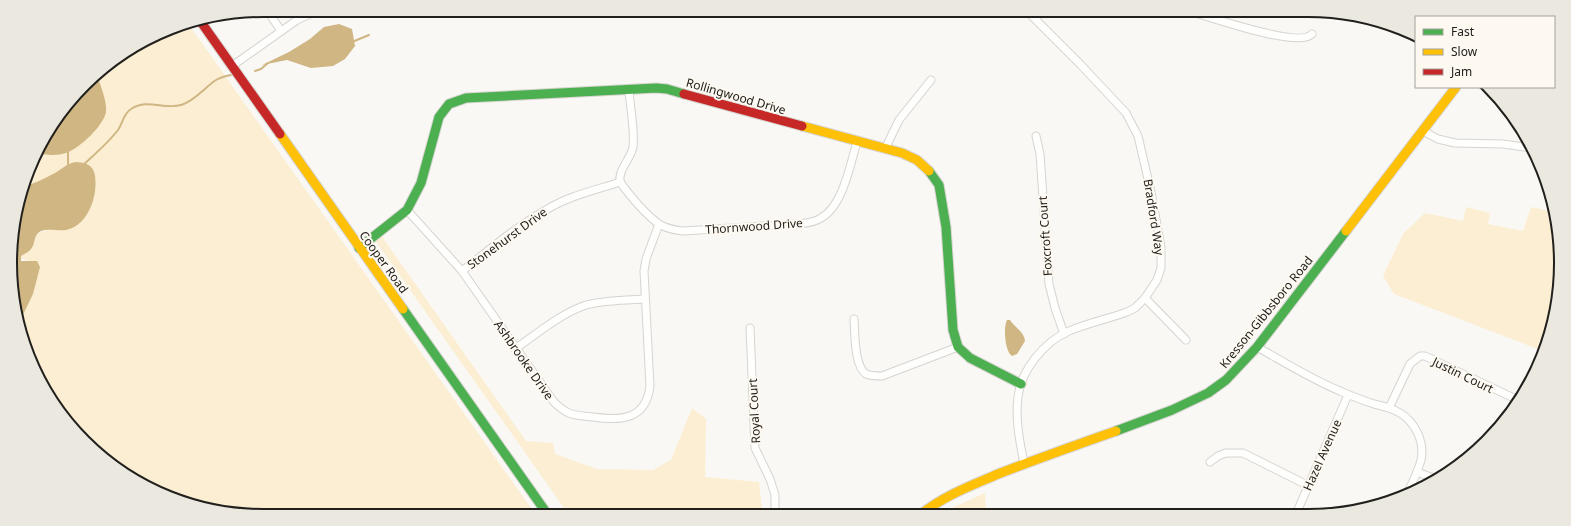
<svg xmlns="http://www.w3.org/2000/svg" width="1571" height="526" font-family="'Noto Sans',sans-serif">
<rect width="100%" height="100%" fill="#faf8f4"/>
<g fill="#fceed2">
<path d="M189,25L536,515L263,516L198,507L122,473L53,404L19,328L18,323L33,294L39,264L20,258L39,233L86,216V164L26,186L36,151L96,73L166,29Z"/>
<path d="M1466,207L1490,213L1488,224L1523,231L1531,207L1553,212L1559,230L1552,328L1543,351L1394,294L1383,276L1403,234L1425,213L1463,221Z"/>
<path d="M378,231L526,441L553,443L555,454L597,469L653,470L671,460L692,408L706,419L705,477L759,482L762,508L734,515H653L648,508H599L586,515H569L372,236Z"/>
<path d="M985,493L986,515H943L950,509Z"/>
</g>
<g fill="#cfb683">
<path d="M339,24L352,29L355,46L345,59L333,66L311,68L287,60L262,65L289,52L310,39L324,27Z"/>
<path d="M96,73C100,84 107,100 106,112C104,125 79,149 66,153C57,156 45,155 36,153Z"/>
<path d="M75,162C85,162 94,165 95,176C98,196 88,226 66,230C58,231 48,228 41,231C33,235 36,243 31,249C29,252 24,254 21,256V261H37L40,267L33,294L18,325L12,230L26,186C35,183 44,179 53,174C61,170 66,164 75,162Z"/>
<path d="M1007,320H1010C1015,328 1024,331 1025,341L1017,354L1012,356C1005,352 1003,327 1007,320Z"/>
</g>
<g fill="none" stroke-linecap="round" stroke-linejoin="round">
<g stroke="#cfb683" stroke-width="2">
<path d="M352,42L369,35"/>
<path d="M255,71L261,69L268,63"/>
<path d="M68,151V164"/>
<path d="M83,165C95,154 108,143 118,130C123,123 123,114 131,109C147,98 164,110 181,105C195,101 205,87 216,80C221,77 226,76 231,75"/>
</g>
<g stroke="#d6d4d0" stroke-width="9">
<g id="street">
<path d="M267,10L281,31"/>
<path d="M1186,10C1207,16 1299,49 1312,34"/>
<path d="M1036,19L1042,10"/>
<path d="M232,66L297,20L310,14L326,10"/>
<path d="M1423,131L1438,139L1455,143L1503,144L1531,148"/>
<path d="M1036,136L1040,154L1049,284L1055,308L1064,334"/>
<path d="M885,149L899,120L931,80"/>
<path d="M620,182C631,197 644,213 659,224C666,229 675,230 683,231L797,224C805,223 814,223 821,218C843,206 850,165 857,142"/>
<path d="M620,182C618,169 631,159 633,147C635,130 630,107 629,90"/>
<path d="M407,210L462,271L554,402C568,416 574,415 593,417C621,421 646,420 650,386L644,271L646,259L659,224"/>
<path d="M462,271C489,250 516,227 546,210C568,196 596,190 620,182"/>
<path d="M1145,298L1186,340"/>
<path d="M854,319C855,333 854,366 866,374C871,376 876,376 882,376L958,347"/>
<path d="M750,328L755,448L770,479L775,495V515"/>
<path d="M1257,347C1284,362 1311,379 1340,391C1351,396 1362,400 1374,404C1383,406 1392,408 1400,413C1415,422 1425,442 1421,460C1418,472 1412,483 1407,494"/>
<path d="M515,349C538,333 560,314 586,305C605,300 626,300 645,299"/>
<path d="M1389,408L1410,364L1420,356H1425L1518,400"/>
<path d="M1210,462L1218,456L1226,453H1243L1309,486"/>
<path d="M1024,464C1020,443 1015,419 1018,397C1021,370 1044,342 1069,331C1087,323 1108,319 1127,312L1135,308L1145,298L1157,280L1161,268V247L1151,192L1138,136L1126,113L1080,64L1026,10"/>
<path d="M1417,472L1436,479"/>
<path d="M1296,514L1348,395"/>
</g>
</g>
<g stroke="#d6d4d0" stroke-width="11">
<g id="fast">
<path d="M929,171L939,185L946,227L953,330L958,347L970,358L1021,384"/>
<path d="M359,248L407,210L421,183L439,117L449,104L466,98L656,88L667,89L684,94"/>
<path d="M403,309L548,515"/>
<path d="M1116,431L1172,410L1208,393L1226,380L1257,347L1346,231"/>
</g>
</g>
<g stroke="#d6d4d0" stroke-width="11">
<g id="slow">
<path d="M802,126L902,153L917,160L929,171"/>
<path d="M280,134L403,309"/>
<path d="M1346,231L1456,87"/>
<path d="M920,515C943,496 970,486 998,474C1037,459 1076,445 1116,431"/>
</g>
</g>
<g stroke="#d6d4d0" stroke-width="11">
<g id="jam">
<path d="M201,22L280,134"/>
<path d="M684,94L802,126"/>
</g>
</g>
<use href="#street" stroke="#fefefd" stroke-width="7"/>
<use href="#fast" stroke="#4caf50" stroke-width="9"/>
<use href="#slow" stroke="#ffc107" stroke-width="9"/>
<use href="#jam" stroke="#c62828" stroke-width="9"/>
</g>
<g text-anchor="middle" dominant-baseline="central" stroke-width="4" stroke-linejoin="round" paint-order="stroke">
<g font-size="12" fill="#22201d" stroke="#fdf9f1">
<text transform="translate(736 96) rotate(16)">Rollingwood Drive</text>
<text transform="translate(1154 217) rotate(81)">Bradford Way</text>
<text transform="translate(754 226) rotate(-4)">Thornwood Drive</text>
<text transform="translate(1045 236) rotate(-94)">Foxcroft Court</text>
<text transform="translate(507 238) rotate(-36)">Stonehurst Drive</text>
<text transform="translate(384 262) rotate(54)">Cooper Road</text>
<text transform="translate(1266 312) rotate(-51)">Kresson-Gibbsboro Road</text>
<text transform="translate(524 360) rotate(55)">Ashbrooke Drive</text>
<text transform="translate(1463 375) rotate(26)">Justin Court</text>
<text transform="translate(754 411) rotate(-93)">Royal Court</text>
<text transform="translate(1322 455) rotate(-66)">Hazel Avenue</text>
</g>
</g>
<path d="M0 0H1571V526H0ZM263 17H1308A246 246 0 0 1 1554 263V263A246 246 0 0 1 1308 509H263A246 246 0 0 1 17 263V263A246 246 0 0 1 263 17Z" fill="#ebe8e0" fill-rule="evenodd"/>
<path fill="none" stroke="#22201d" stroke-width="2" d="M263 17H1308A246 246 0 0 1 1554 263V263A246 246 0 0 1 1308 509H263A246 246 0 0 1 17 263V263A246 246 0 0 1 263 17Z"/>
<rect x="1415" y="16" width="140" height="72" fill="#fdf9f1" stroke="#a5a29c"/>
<rect x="1423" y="29" width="20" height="6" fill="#4caf50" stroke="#a5a29c"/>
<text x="1451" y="36" font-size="12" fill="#22201d">Fast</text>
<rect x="1423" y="49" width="20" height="6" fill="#ffc107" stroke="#a5a29c"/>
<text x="1451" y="56" font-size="12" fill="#22201d">Slow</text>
<rect x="1423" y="69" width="20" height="6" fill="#c62828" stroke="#a5a29c"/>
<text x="1451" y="76" font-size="12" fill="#22201d">Jam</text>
</svg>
